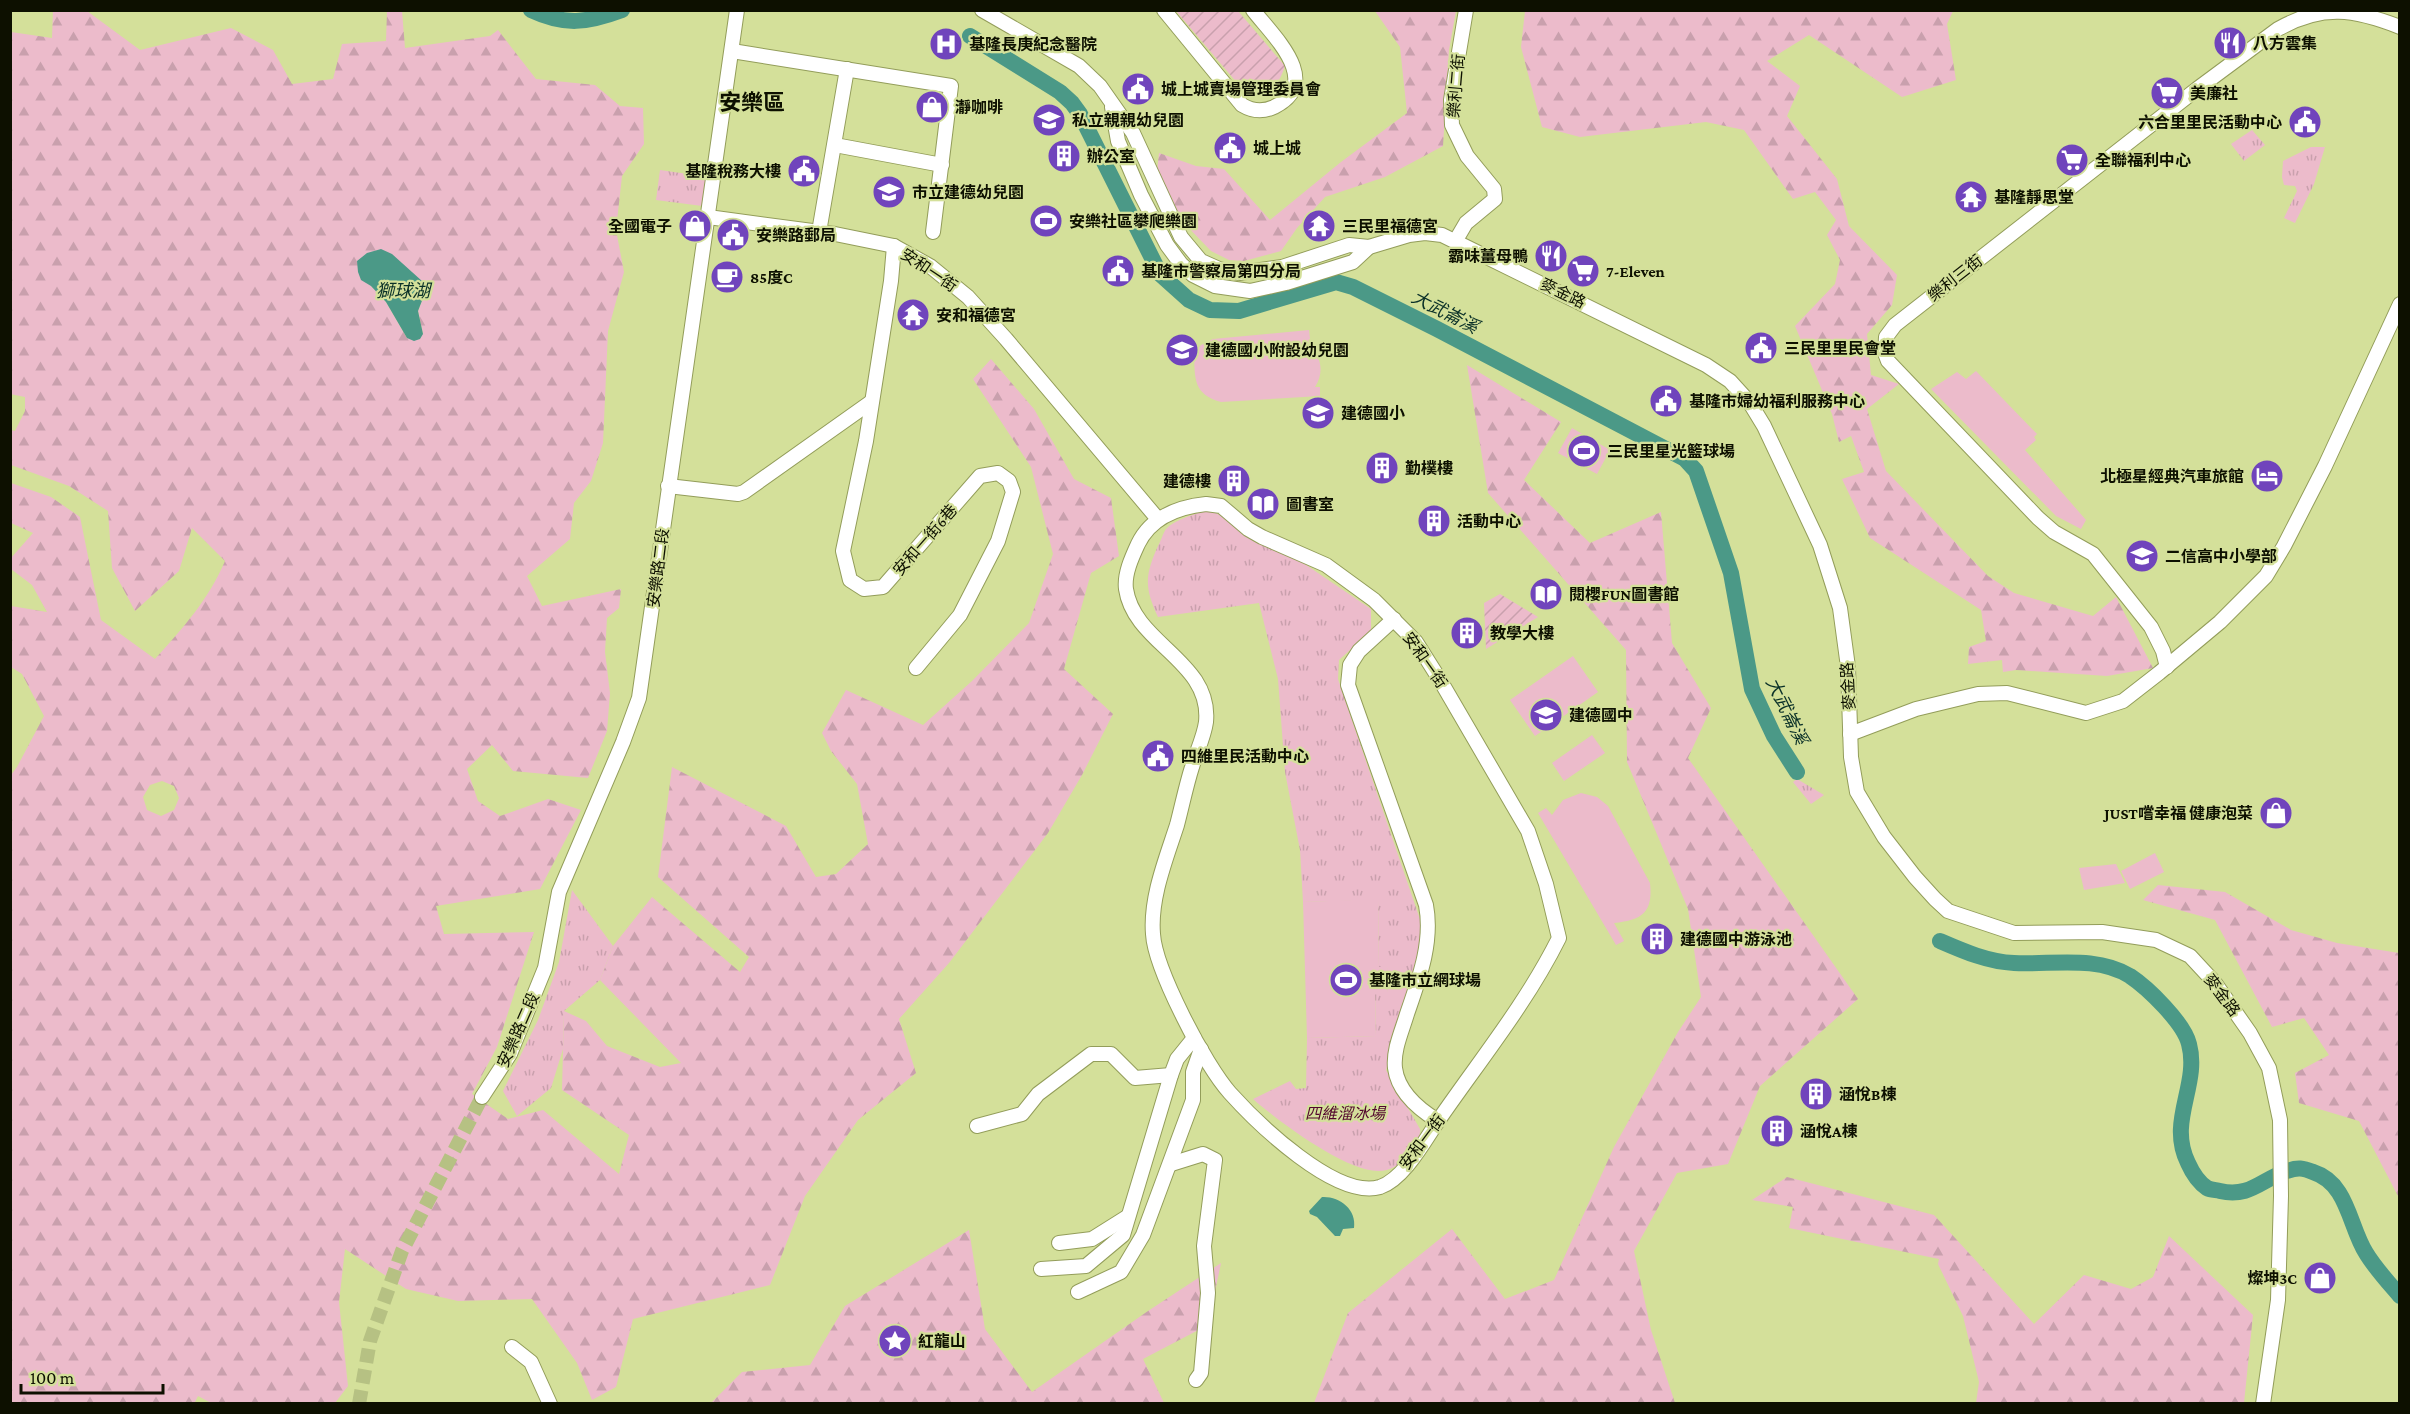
<svg xmlns="http://www.w3.org/2000/svg" width="2410" height="1414" font-family="'Crimson Pro','Noto Sans TC',serif">
<defs>
<pattern id="forest-firs" width="22" height="20" patternUnits="userSpaceOnUse" patternTransform="scale(1.5)"><rect width="22" height="20" fill="#ecbbcb"/><path d="M5 1l3.5 6h-7zM16 11l3.5 6h-7z" fill="#c9a0ad"/></pattern>
<pattern id="park-tufts" width="24" height="20" patternUnits="userSpaceOnUse" patternTransform="scale(1.5)"><rect width="24" height="20" fill="#ecbbcb"/><path d="M3 7l-1-3M5 7V3M7 7l1-3M15 17l-1-3M17 17v-4M19 17l1-3" fill="none" stroke="#c9a0ad"/></pattern>
<pattern id="garden-furrows" width="10" height="10" patternUnits="userSpaceOnUse" patternTransform="scale(1.5)"><rect width="10" height="10" fill="#ecbbcb"/><path d="M-1 1l2-2M0 10L10 0M9 11l2-2" fill="none" stroke="#c9a0ad"/></pattern>
</defs>
<rect width="100%" height="100%" fill="#d4e09a"/>
<g fill="#ecbbcb">
<path d="M1309,330L1310,339L1308,340C1319,355 1326,369 1315,387H1320V396L1221,402C1193,394 1195,379 1194,354L1201,345L1213,339Z"/>
<path d="M1976,371L2037,434L2034,437L2036,440L2025,450L2086,520L2081,529L2056,516L1931,389L1957,372L1966,379Z"/>
<path d="M1572,428L1610,450L1597,474L1558,453Z"/>
<path d="M1573,656L1598,692L1535,736L1510,700Z"/>
<path d="M1592,735L1605,753L1564,781L1552,763Z"/>
<path d="M1581,793L1597,797L1608,806L1650,883C1653,912 1643,920 1614,923L1624,941L1616,945L1538,813L1546,808L1552,815L1563,800Z"/>
<path d="M2155,853L2164,872L2130,889L2121,871Z"/>
<path d="M2116,864L2125,883L2084,890L2079,868Z"/>
<path d="M1378,899L1379,967H1387L1388,993L1375,994L1376,1036L1307,1038L1303,902Z"/>
</g>
<g fill="url(#forest-firs)" fill-rule="evenodd">
<path d="M53,10L87,11L140,50L231,28L273,50L292,84L333,79L342,44L386,41L387,11H402L405,48L490,36L498,30L536,79L595,85L620,106L643,108L644,144L622,176L616,230L624,272L608,331L603,443L591,481L574,503L570,539L527,576L542,606L621,589L619,608L607,618L605,652L610,693L607,731L588,778L513,771L492,745L467,769L478,801L500,816L548,799L581,810L540,889L436,906L444,934L534,932L497,1047L472,1094L508,1119L543,1110L619,1174L629,1135L562,1090L564,1011L586,1021L607,1046L660,1067L681,1063L600,980L613,946L652,897L740,972L749,957L658,877L672,767L786,826L816,877L836,874L868,844L857,784L831,751L822,733L846,690L923,725L972,681L1029,623L1053,554L1031,467L973,379L991,359L1034,409L1074,479L1111,498L1119,556L1091,573L1064,669L1113,714L1082,775L1048,833L949,963L899,1019L916,1073L858,1120L805,1196L770,1285L633,1319L616,1387L592,1400L577,1363L532,1299L458,1301L406,1289L345,1249L339,1302L348,1386L335,1403H211L198,1396L194,1404L11,1403V775L17,767L44,716L22,674L11,667V606L47,612L32,585L11,569V558L33,533L11,523V483L51,497L80,517L101,620L155,659C183,628 209,599 225,561L192,528L179,571L135,611L112,568L108,511L69,486L11,465V430L15,431L25,411V397L10,394L11,32L52,38ZM371,286L425,293L418,311L423,334L407,338L386,302ZM162,781L174,786L179,798L174,810L161,816L147,810L143,797L150,785Z"/>
<path d="M1375,11H1456L1449,50L1443,146L1385,177L1325,197L1297,228L1281,251L1244,261L1229,260L1211,251L1183,222L1157,172L1159,153L1196,166L1224,169L1270,220L1341,162L1407,113L1400,47Z"/>
<path d="M1525,11H1953L1947,24L1956,80L1902,97L1809,35L1767,61L1800,86L1787,116L1837,179L1849,226L1897,275L1892,305L1867,334L1871,375L1899,384L1867,409L1886,471L1988,576L2014,593L2093,616L2116,597L2153,668L2107,676L2016,670L2003,672L2002,660L1968,664L1969,647L1986,641L1981,610L1870,538L1842,479L1864,472L1851,436L1839,442L1832,414L1795,326L1835,284L1840,260L1827,235L1836,220L1815,192L1793,199L1744,130L1706,122L1580,137L1542,127L1521,47Z"/>
<path d="M1467,365L1561,422L1524,480L1590,543L1661,512L1672,643L1711,708L1688,758L1858,999L1760,1086L1728,1164L1677,1173L1634,1251L1651,1330L1675,1403H1314L1348,1313L1452,1229L1505,1299L1554,1280L1614,1147L1678,1032L1701,997L1688,909L1627,762L1626,650L1488,493Z"/>
<path d="M2158,885L2225,892L2291,930L2337,943L2399,953V1198L2359,1121L2299,1103L2295,1073L2329,1055L2304,1018L2272,1027L2215,920L2143,900Z"/>
<path d="M1787,1177L1934,1215L2034,1324L2084,1275L2131,1289L2153,1277L2169,1236L2253,1315L2244,1403H1976L1979,1382L1963,1316L1938,1264L1939,1259L1789,1228L1793,1207L1752,1200Z"/>
<path d="M969,1230L985,1329L1032,1392L1148,1311L1221,1263L1208,1325L1143,1359L1164,1403L710,1404L742,1372L810,1365L845,1306Z"/>
</g>
<g fill="url(#park-tufts)">
<path d="M2252,130L2265,145L2244,161L2231,144Z"/>
<path d="M2311,147H2325L2314,184L2295,223L2284,218L2297,191L2295,186L2284,185L2282,177L2283,161Z"/>
<path d="M660,170L715,178L710,207L656,200Z"/>
<path d="M1204,511H1212L1229,520L1255,542L1293,556L1371,609V631L1339,660L1338,679L1424,931L1386,1070L1420,1129C1421,1138 1413,1150 1407,1157C1400,1165 1389,1171 1379,1171C1346,1172 1278,1121 1253,1099L1290,1081L1296,1089L1306,1088L1307,1038L1376,1036L1375,993L1388,992L1387,967H1379L1378,900L1303,902L1300,850L1285,772L1278,679L1259,603L1158,617C1144,587 1145,575 1158,546C1161,541 1163,533 1166,529C1174,520 1193,515 1204,511Z"/>
<path d="M1797,779L1824,795L1811,804L1793,782Z"/>
<path d="M572,890L613,946L600,980L564,1011L563,1049L551,1088L517,1116L503,1091L538,1020L559,962Z"/>
</g>
<g fill="url(#garden-furrows)">
<path d="M1176,11H1238L1285,66C1278,87 1270,93 1249,97Z"/>
<path d="M1500,594L1538,617L1486,649L1484,603Z"/>
</g>
<g fill="#4b9987">
<path d="M381,249L392,254L422,281L425,293L418,311L423,334L420,339L414,341L407,338L386,302L371,286L361,280L358,272L357,261L367,253Z"/>
<path d="M1322,1197C1339,1196 1357,1209 1354,1228L1343,1229L1340,1236H1335L1317,1217L1310,1214L1309,1211Z"/>
</g>
<g fill="none" stroke-linecap="round" stroke-linejoin="round">
<g stroke="#4b9987" stroke-width="16">
<path d="M531,10C565,26 587,23 622,10"/>
<path d="M970,36L1060,92L1072,103L1080,114L1160,274L1189,300L1210,310L1239,311L1336,282L1353,287L1437,329L1685,459L1696,471L1731,573L1752,689L1774,736L1797,772"/>
<path d="M1940,941C1963,951 1988,962 2014,963C2052,965 2096,955 2130,976C2148,988 2184,1023 2189,1044C2200,1085 2167,1121 2188,1163C2192,1172 2198,1182 2207,1188C2211,1190 2216,1190 2220,1191C2250,1198 2262,1179 2287,1171C2298,1167 2303,1168 2313,1172C2348,1183 2349,1226 2366,1253C2375,1268 2388,1282 2400,1296"/>
</g>
<path stroke="#b6c183" stroke-width="14" stroke-dasharray="14 7" stroke-linecap="butt" d="M359,1404L370,1341L402,1251L482,1097"/>
<g stroke="#939d5a" stroke-width="16">
<g id="minor">
<path d="M982,10L1079,66L1100,86L1133,133L1181,237L1201,261L1219,269L1239,273L1282,267L1349,245L1369,247L1409,235L1425,233L1442,235L1706,365L1730,381L1750,403L1764,426L1820,545L1840,608L1848,667L1851,757L1857,792L1884,837L1915,877L1935,899L1948,911L2014,933L2102,932L2156,940L2190,956L2215,983L2250,1033L2269,1068L2280,1120L2281,1196L2278,1300L2263,1404"/>
<path d="M1164,10L1242,105C1252,111 1263,112 1274,107C1324,82 1273,36 1253,10"/>
<path d="M732,51L951,86L933,232"/>
<path d="M1112,107L1118,141L1141,195L1167,245L1181,264L1193,275L1215,286L1250,291L1286,283L1353,262L1369,247"/>
<path d="M835,145L942,165"/>
<path d="M708,217L835,234L894,246L930,266L968,297L1006,339L1157,518"/>
<path d="M819,232L847,69"/>
<path d="M1456,240L1466,223L1495,199L1494,189L1467,156L1452,125L1451,100L1466,10"/>
<path d="M894,246L891,281L866,441L843,551L850,580L864,589L883,587L980,476L998,473L1009,481L1013,492L998,541L960,615L916,668"/>
<path d="M668,486L738,494L744,492L871,402"/>
<path d="M1206,504L1221,506L1248,529L1262,537L1326,565L1374,600L1416,642L1440,680L1528,831L1546,884L1559,938C1526,1004 1480,1060 1438,1121C1425,1140 1404,1179 1380,1187C1336,1200 1257,1123 1230,1093C1205,1065 1155,969 1153,934C1150,898 1166,859 1177,825C1182,806 1186,786 1192,767C1196,753 1204,737 1206,722C1212,661 1134,644 1126,589C1124,574 1132,557 1138,544C1151,517 1178,507 1206,504Z"/>
<path d="M1394,619L1359,651L1350,665L1348,685L1426,905C1433,942 1419,979 1407,1014C1402,1031 1393,1050 1395,1068C1398,1092 1420,1110 1438,1121"/>
<path d="M2167,667L2163,651L2151,627L2093,554L2054,532L2038,518L1888,361L1885,353L1886,337L1895,325L2197,89L2278,29C2323,4 2354,9 2400,27"/>
<path d="M1850,734L1916,709L1978,694L2007,693L2086,713L2123,701L2159,673L2220,622L2266,576L2284,546L2325,466L2400,304"/>
<path d="M482,1097L510,1054L545,968L559,892L623,742L639,698L737,10"/>
<path d="M977,1126L1022,1114L1038,1094L1091,1054H1111L1135,1078L1171,1075"/>
<path d="M1171,1164L1203,1154L1215,1160L1204,1246L1208,1293L1201,1373L1196,1380"/>
<path d="M1059,1243L1092,1239L1127,1217"/>
<path d="M1041,1269L1086,1266L1123,1235L1171,1075L1177,1059L1194,1038"/>
<path d="M1078,1292L1121,1272L1143,1235L1193,1100V1072L1201,1049"/>
<path d="M512,1347L531,1362L550,1404"/>
</g>
</g>
<use href="#minor" stroke="#fff" stroke-width="14"/>
</g>
<defs>
<g id="restaurant-disc" transform="scale(1.725)"><circle r="9.5" fill="#7044bc" stroke="#d4e09a"/><path d="M-5-6h1v4h1v-4h1v4h1v-4h1v5L-1.5 .5V6h-2V.5L-5-1ZM5-6V6H3V1.5H1.5Q1.5-4 5-6Z" fill="#fff"/></g>
<g id="hospital-disc" transform="scale(1.725)"><circle r="9.5" fill="#7044bc" stroke="#d4e09a"/><path d="M-5-5h3v3.5h4V-5h3V5h-3V1.5h-4V5h-3Z" fill="#fff"/></g>
<g id="civic-disc" transform="scale(1.725)"><circle r="9.5" fill="#7044bc" stroke="#d4e09a"/><path d="M-.6-6.5H3V-4.5H.6V-3L4-1V1h2V6H-6V1h2V-1L-.6-3ZM-1.2 2.5V6h2.4V2.5Z" fill="#fff"/></g>
<g id="supermarket-disc" transform="scale(1.725)"><circle r="9.5" fill="#7044bc" stroke="#d4e09a"/><path d="M-6-5.5h2.5l.6 2H6L4.5 2H-2.5L-4.4-4H-6ZM-1.5 3.2a1.3 1.3 0 1 0 .1 0ZM3 3.2a1.3 1.3 0 1 0 .1 0Z" fill="#fff"/></g>
<g id="shop-disc" transform="scale(1.725)"><circle r="9.5" fill="#7044bc" stroke="#d4e09a"/><path d="M-5-2.5h2.3a2.7 3.5 0 0 1 5.4 0H5L5.5 6h-11ZM-1.5-2.5h3a1.5 2.3 0 0 0-3 0Z" fill="#fff"/></g>
<g id="school-disc" transform="scale(1.725)"><circle r="9.5" fill="#7044bc" stroke="#d4e09a"/><path d="M0-5L7-2L0 1L-7-2ZM-4 1L0 2.5L4 1V4Q0 6-4 4Z" fill="#fff"/></g>
<g id="building-disc" transform="scale(1.725)"><circle r="9.5" fill="#7044bc" stroke="#d4e09a"/><path d="M-4-6H4V6H1V3H-1V6H-4ZM-2.5-4.3h1.7v1.8h-1.7ZM.8-4.3h1.7v1.8H.8ZM-2.5-1h1.7V.8h-1.7ZM.8-1h1.7V.8H.8Z" fill="#fff"/></g>
<g id="temple-disc" transform="scale(1.725)"><circle r="9.5" fill="#7044bc" stroke="#d4e09a"/><path d="M0-6L5-2H3V0L6.5 2.5H4V6H1.5V3h-3V6H-4V2.5H-6.5L-3 0V-2H-5Z" fill="#fff"/></g>
<g id="stadium-disc" transform="scale(1.725)"><circle r="9.5" fill="#7044bc" stroke="#d4e09a"/><path d="M0-5a6.5 5 0 1 0 0 10a6.5 5 0 1 0 0-10ZM-3.5-1.8h7v3.6h-7Z" fill="#fff"/></g>
<g id="cafe-disc" transform="scale(1.725)"><circle r="9.5" fill="#7044bc" stroke="#d4e09a"/><path d="M-5.5-4.5H6V0H3Q3 3.5 0 3.5H-2.5Q-5.5 3.5-5.5 0ZM3-3.2v2h1.7v-2ZM-6 4.5H4V6H-6Z" fill="#fff"/></g>
<g id="hotel-disc" transform="scale(1.725)"><circle r="9.5" fill="#7044bc" stroke="#d4e09a"/><path d="M-6-4.5h1.5V1H6V5H4.5V3h-9V5H-6ZM-4 0a1.8 1.8 0 1 1 3.6 0ZM.5 0V-2.5h3Q6-2.5 6 0Z" fill="#fff"/></g>
<g id="library-disc" transform="scale(1.725)"><circle r="9.5" fill="#7044bc" stroke="#d4e09a"/><path d="M-6-4Q-3-5.5-.7-3.5V5Q-3 3-6 4ZM6-4Q3-5.5 .7-3.5V5Q3 3 6 4Z" fill="#fff"/></g>
<g id="sight-disc" transform="scale(1.725)"><circle r="9.5" fill="#7044bc" stroke="#d4e09a"/><path d="M0-6L1.8-2.2L6-1.7L2.9 1.2L3.7 5.4L0 3.3L-3.7 5.4L-2.9 1.2L-6-1.7L-1.8-2.2Z" fill="#fff"/></g>
</defs>
<g fill-rule="evenodd">
<use href="#restaurant-disc" x="2230" y="43"/>
<use href="#hospital-disc" x="946" y="44"/>
<use href="#civic-disc" x="1138" y="89"/>
<use href="#supermarket-disc" x="2167" y="93"/>
<use href="#shop-disc" x="932" y="107"/>
<use href="#school-disc" x="1049" y="120"/>
<use href="#civic-disc" x="2305" y="122"/>
<use href="#civic-disc" x="1230" y="148"/>
<use href="#building-disc" x="1064" y="156"/>
<use href="#supermarket-disc" x="2072" y="160"/>
<use href="#civic-disc" x="804" y="171"/>
<use href="#school-disc" x="889" y="192"/>
<use href="#temple-disc" x="1971" y="197"/>
<use href="#stadium-disc" x="1046" y="221"/>
<use href="#shop-disc" x="695" y="226"/>
<use href="#temple-disc" x="1319" y="226"/>
<use href="#civic-disc" x="733" y="235"/>
<use href="#restaurant-disc" x="1551" y="256"/>
<use href="#civic-disc" x="1118" y="271"/>
<use href="#supermarket-disc" x="1583" y="271"/>
<use href="#cafe-disc" x="727" y="277"/>
<use href="#temple-disc" x="913" y="315"/>
<use href="#civic-disc" x="1761" y="348"/>
<use href="#school-disc" x="1182" y="350"/>
<use href="#civic-disc" x="1666" y="401"/>
<use href="#school-disc" x="1318" y="413"/>
<use href="#stadium-disc" x="1584" y="451"/>
<use href="#building-disc" x="1382" y="468"/>
<use href="#hotel-disc" x="2267" y="476"/>
<use href="#building-disc" x="1234" y="481"/>
<use href="#library-disc" x="1263" y="504"/>
<use href="#building-disc" x="1434" y="521"/>
<use href="#school-disc" x="2142" y="556"/>
<use href="#library-disc" x="1546" y="594"/>
<use href="#building-disc" x="1467" y="633"/>
<use href="#school-disc" x="1546" y="715"/>
<use href="#civic-disc" x="1158" y="756"/>
<use href="#shop-disc" x="2276" y="813"/>
<use href="#building-disc" x="1657" y="939"/>
<use href="#stadium-disc" x="1346" y="980"/>
<use href="#building-disc" x="1816" y="1094"/>
<use href="#building-disc" x="1777" y="1131"/>
<use href="#shop-disc" x="2320" y="1278"/>
<use href="#sight-disc" x="895" y="1341"/>
</g>
<g text-anchor="middle" dominant-baseline="central" stroke-width="4.5" stroke-linejoin="round" paint-order="stroke">
<g font-size="16" font-weight="bold" fill="#0d1000" stroke="#d4e09a" text-anchor="start">
<text x="2253" y="43">八方雲集</text>
<text x="969" y="44">基隆長庚紀念醫院</text>
<text x="1161" y="89">城上城賣場管理委員會</text>
<text x="2190" y="93">美廉社</text>
<text x="955" y="107">瀞咖啡</text>
<text x="1072" y="120">私立親親幼兒園</text>
<text x="2282" y="122" text-anchor="end">六合里里民活動中心</text>
<text x="1253" y="148">城上城</text>
<text x="1087" y="156">辦公室</text>
<text x="2095" y="160">全聯福利中心</text>
<text x="781" y="171" text-anchor="end">基隆稅務大樓</text>
<text x="912" y="192">市立建德幼兒園</text>
<text x="1994" y="197">基隆靜思堂</text>
<text x="1069" y="221">安樂社區攀爬樂園</text>
<text x="672" y="226" text-anchor="end">全國電子</text>
<text x="1342" y="226">三民里福德宮</text>
<text x="756" y="235">安樂路郵局</text>
<text x="1528" y="256" text-anchor="end">霸味薑母鴨</text>
<text x="1141" y="271">基隆市警察局第四分局</text>
<text x="1606" y="271">7-Eleven</text>
<text x="750" y="277">85度C</text>
<text x="936" y="315">安和福德宮</text>
<text x="1784" y="348">三民里里民會堂</text>
<text x="1205" y="350">建德國小附設幼兒園</text>
<text x="1689" y="401">基隆市婦幼福利服務中心</text>
<text x="1341" y="413">建德國小</text>
<text x="1607" y="451">三民里星光籃球場</text>
<text x="1405" y="468">勤樸樓</text>
<text x="2244" y="476" text-anchor="end">北極星經典汽車旅館</text>
<text x="1211" y="481" text-anchor="end">建德樓</text>
<text x="1286" y="504">圖書室</text>
<text x="1457" y="521">活動中心</text>
<text x="2165" y="556">二信高中小學部</text>
<text x="1569" y="594">閱櫻FUN圖書館</text>
<text x="1490" y="633">教學大樓</text>
<text x="1569" y="715">建德國中</text>
<text x="1181" y="756">四維里民活動中心</text>
<text x="2253" y="813" text-anchor="end">JUST嚐幸福 健康泡菜</text>
<text x="1680" y="939">建德國中游泳池</text>
<text x="1369" y="980">基隆市立網球場</text>
<text x="1839" y="1094">涵悅B棟</text>
<text x="1800" y="1131">涵悅A棟</text>
<text x="2297" y="1278" text-anchor="end">燦坤3C</text>
<text x="918" y="1341">紅龍山</text>
</g>
<g font-size="16" fill="#0d1000" stroke="#d4e09a">
<text transform="translate(1456 86) rotate(-85)">樂利二街</text>
<text transform="translate(929 270) rotate(34)">安和一街</text>
<text transform="translate(1955 278) rotate(-38)">樂利三街</text>
<text transform="translate(1563 293) rotate(26)">麥金路</text>
<text transform="translate(925 540) rotate(-49)">安和一街6巷</text>
<text transform="translate(658 568) rotate(-83)">安樂路二段</text>
<text transform="translate(1425 660) rotate(55)">安和一街</text>
<text transform="translate(1848 686) rotate(-93)">麥金路</text>
<text transform="translate(2222 995) rotate(53)">麥金路</text>
<text transform="translate(518 1030) rotate(-66)">安樂路二段</text>
<text transform="translate(1422 1142) rotate(-53)">安和一街</text>
</g>
<g font-size="16" font-style="italic" fill="#52052d" stroke="#d4e09a">
<text x="1345" y="1113">四維溜冰場</text>
</g>
<g font-size="18" font-style="italic" fill="#0a3028" stroke="#d4e09a">
<text x="403" y="291">獅球湖</text>
<text transform="translate(1445 312) rotate(27)">大武崙溪</text>
<text transform="translate(1787 711) rotate(64)">大武崙溪</text>
</g>
<g font-size="22" font-weight="bold" fill="#0d1000" stroke="#d4e09a">
<text x="752" y="102">安樂區</text>
</g>
</g>
<rect width="2410" height="1414" fill="none" stroke="#0d1000" stroke-width="24"/>
<path d="M21 1384v9h142v-9" fill="none" stroke="#0d1000" stroke-width="3"/>
<text x="30" y="1384" font-size="18" fill="#0d1000" stroke="#d4e09a" stroke-width="4.5" paint-order="stroke">100 m</text>
</svg>
